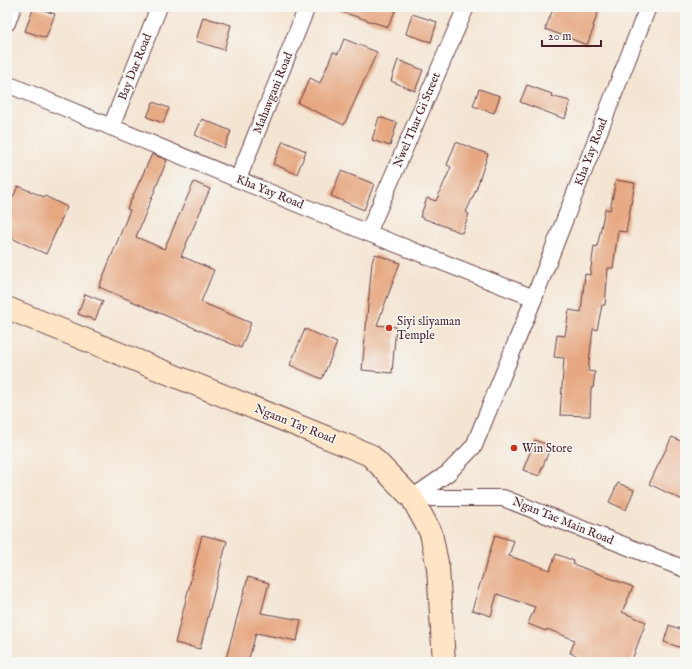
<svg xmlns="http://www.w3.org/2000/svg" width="692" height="669" font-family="'IM FELL English',serif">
<rect width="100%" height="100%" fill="#f6f6f2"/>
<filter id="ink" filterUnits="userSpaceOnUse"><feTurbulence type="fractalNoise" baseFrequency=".025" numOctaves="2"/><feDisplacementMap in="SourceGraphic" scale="8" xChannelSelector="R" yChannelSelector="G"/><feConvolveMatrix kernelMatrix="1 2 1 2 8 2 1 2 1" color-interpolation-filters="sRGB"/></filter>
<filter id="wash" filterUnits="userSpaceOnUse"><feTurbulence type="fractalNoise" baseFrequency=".012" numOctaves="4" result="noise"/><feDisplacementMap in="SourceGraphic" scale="16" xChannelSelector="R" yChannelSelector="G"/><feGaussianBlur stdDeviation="0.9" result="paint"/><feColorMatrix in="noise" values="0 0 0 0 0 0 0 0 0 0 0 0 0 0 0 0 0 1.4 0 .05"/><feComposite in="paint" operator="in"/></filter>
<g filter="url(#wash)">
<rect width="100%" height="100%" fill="#f4e5d3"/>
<g id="blocks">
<g fill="#e6a781">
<path d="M34,7L55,14L46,38L25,31Z"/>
<path d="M337,7H397L388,27L336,10Z"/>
<path d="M554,7H600L593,26L594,27L587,45L545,29Z"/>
<path d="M412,14L437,22L431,42L406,34Z"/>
<path d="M203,17L231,25L224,50L196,41Z"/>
<path d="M344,39L377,52L344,125L298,103L310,78L320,83L333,52L338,54Z"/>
<path d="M398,60L423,70L415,91L391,81Z"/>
<path d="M527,85L552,94L551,96L570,101L565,119L520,102Z"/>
<path d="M479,89L500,96L494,113L473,106Z"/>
<path d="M153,102L169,108L163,123L147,117Z"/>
<path d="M379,117L397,123L390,146L372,140Z"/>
<path d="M202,119L231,131L224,148L195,135Z"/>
<path d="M283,141L306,151L297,174L273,164Z"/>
<path d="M456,142L488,154L476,190L466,212L469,214L462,233L420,217L427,198L436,201L451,167L447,165Z"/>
<path d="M152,154L167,160L136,237L164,249L194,182L210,189L181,256L214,270L201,302L251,323L241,348L99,287L130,210L127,209Z"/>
<path d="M341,171L374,184L364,210L331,196Z"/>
<path d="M616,180L635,183L626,232L618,231L613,268H608L605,305H602L597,330L593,329L588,371L595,372L593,388H591L590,416L560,415L564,358L554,357L557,335L565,336L569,310L581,312L585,274L590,275L594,246L597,247L605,209L610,210Z"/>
<path d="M18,186L44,197L45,196L67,207L46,254L7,236V211Z"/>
<path d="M375,254L400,263L377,325L396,327L392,373L362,370L372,262Z"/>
<path d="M85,294L103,301L95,320L78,314Z"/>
<path d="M305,329L337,343L322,379L290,365Z"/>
<path d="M672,437L685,443V501L649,484Z"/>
<path d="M535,440L551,446L539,476L523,470Z"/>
<path d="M618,483L634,490L626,510L609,502Z"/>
<path d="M202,535L227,541L200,649L175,643Z"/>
<path d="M495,535L514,541L509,556L550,570L556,554L574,561L573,564L633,587L622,612L646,622L631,662H593L570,653L575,640L547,629L546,631L528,624L535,607L497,594L491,616L472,610Z"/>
<path d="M248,577L269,583L261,613L301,620L297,641L256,633L248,662H225Z"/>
<path d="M669,625L685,631V649L664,642Z"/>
</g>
</g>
</g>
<g filter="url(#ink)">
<use href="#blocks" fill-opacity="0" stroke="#643d44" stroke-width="1"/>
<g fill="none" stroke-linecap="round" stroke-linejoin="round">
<g stroke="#643d44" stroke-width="18">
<g id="street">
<path d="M7,23L13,7"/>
<path d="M7,84L368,233L534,298"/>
<path d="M111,127L159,7"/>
<path d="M238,179L307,7"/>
<path d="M368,233L466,7"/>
<path d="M412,498L448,473L474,446L534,298L648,7"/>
<path d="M412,498H503L685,569"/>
</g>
</g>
<g stroke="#643d44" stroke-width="24">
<path id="secondary" d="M7,308L370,455L412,498L431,533L438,568L444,662"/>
</g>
<use href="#street" stroke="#fff" stroke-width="16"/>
<use href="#secondary" stroke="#fde5c5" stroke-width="22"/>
</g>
</g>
<g fill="#c8321e" stroke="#f6f6f2" stroke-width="1.5">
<circle cx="389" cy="328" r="4"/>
<circle cx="514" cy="448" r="4"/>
</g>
<g text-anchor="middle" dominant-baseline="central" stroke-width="3" stroke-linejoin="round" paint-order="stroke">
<g font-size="12" fill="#4a1f2b" stroke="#f6f6f2">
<text transform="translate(135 67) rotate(-68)">Bay Dar Road</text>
<text transform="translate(273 93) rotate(-68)">Mahawgani Road</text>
<text transform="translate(417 120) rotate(-67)">Nwel Thar Gi Street</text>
<text transform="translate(591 152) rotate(-69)">Kha Yay Road</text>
<text transform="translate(270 192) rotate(22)">Kha Yay Road</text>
<text transform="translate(295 424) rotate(22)">Ngann Tay Road</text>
<text transform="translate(563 521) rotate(22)">Ngan Tae Main Road</text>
</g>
<g font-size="12" fill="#4a1f2b" stroke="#f6f6f2" text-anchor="start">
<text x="397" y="321">Siyi sliyaman<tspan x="397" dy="14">Temple</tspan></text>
<text x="522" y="448">Win Store</text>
</g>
</g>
<rect width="692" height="669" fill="none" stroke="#f6f6f2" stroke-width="24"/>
<path d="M542 40v6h59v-6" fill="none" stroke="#4a1f2b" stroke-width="2"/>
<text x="548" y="40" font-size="12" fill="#4a1f2b" stroke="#f6f6f2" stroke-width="3" paint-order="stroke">20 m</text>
</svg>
